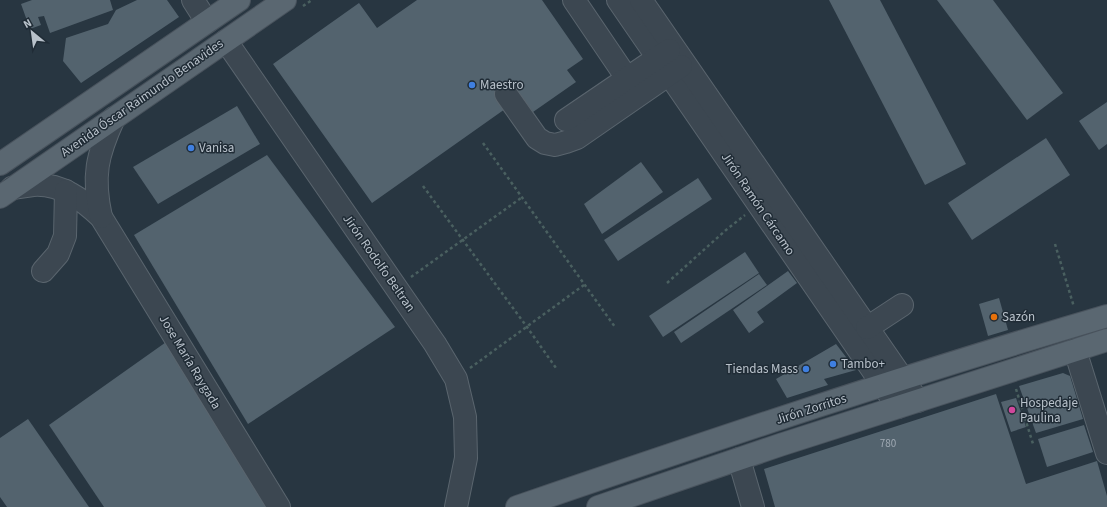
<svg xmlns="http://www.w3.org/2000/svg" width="1107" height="507" font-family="'Source Sans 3',sans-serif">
<rect width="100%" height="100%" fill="#283641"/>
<g fill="#53636e">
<path d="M32,0H110L113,10L50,33L44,16L38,17L41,25L30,29L21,4Z"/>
<path d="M137,0H167L179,17L81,83L63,61L66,38L108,24L116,10Z"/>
<path d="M417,0H542L583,59L567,70L576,82L533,112L522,97L372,203L273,64L359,3L377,28Z"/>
<path d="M829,0H880L966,164L925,185Z"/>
<path d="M937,0H993L1063,93L1027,120Z"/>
<path d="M1107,102V144L1099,150L1079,121Z"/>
<path d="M237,106L260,144L158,204L133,167Z"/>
<path d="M1046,138L1070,175L972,240L948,203Z"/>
<path d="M267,155L395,327L248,424L134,235Z"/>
<path d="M641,162L663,192L602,234L584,204Z"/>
<path d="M698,178L712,199L618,261L604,240Z"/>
<path d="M745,252L759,273L663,337L649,316Z"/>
<path d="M788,271L797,283L757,312L764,322L749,333L733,310Z"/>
<path d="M759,274L767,285L681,343L674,332Z"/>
<path d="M999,298L1008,330L988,336L979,304Z"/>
<path d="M169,340L272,507H104L49,425Z"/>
<path d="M836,344L856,370L824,379L828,385L787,398L776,379Z"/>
<path d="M1063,373L1070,376L1083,419L1036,433L1019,386Z"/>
<path d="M996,394L1026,484L1097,461L1107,496V507H775L764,469Z"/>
<path d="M1016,398L1026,427L1011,432L1001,402Z"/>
<path d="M28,419L89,507H7L0,497V438Z"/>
<path d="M1084,425L1093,452L1047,467L1038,439Z"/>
</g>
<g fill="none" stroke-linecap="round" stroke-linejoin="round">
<g stroke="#5a656e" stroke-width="24">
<g id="minor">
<path d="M193,0L207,22"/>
<path d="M574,0L635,90"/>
<path d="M618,0L898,407"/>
<path d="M641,0L918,401"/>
<path d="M226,41L435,344L456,379L465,417L466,458L456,507"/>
<path d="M506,94L537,138L545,143L555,145L566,142L577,138L681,66"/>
<path d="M566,120L669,50"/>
<path d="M12,188C19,187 26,186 33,185C61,183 83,200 101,217L279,507"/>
<path d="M101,217C92,176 97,155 114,118"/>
<path d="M43,271L58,254L65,236L66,191"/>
<path d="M867,328L902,305"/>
<path d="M1075,350L1107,453"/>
<path d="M739,459L753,507"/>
</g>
</g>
<g stroke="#49535d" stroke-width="24">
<g id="major">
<path d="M0,164L239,0"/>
<path d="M0,197L285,0"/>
<path d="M517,507C713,440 909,374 1107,316"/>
<path d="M598,507L780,445L1107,340"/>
</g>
</g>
<g stroke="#4a6060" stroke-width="2.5" stroke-dasharray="3 3" stroke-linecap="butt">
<path d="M303,6L312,0"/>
<path d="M483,143L615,327"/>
<path d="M423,186L527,327L556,368"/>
<path d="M1055,244L1074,307"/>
<path d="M411,277L521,198"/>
<path d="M667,283L726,230L745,215"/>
<path d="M470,368L584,285"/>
<path d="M1016,389L1033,444"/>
</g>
<use href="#minor" stroke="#3c4751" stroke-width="22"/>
<use href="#major" stroke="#5a6771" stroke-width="22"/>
</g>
<g fill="#3f7fe0" stroke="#202c36" stroke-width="1.5">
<circle cx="472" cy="85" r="4"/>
<circle cx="191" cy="148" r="4"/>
<circle cx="833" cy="364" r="4"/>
<circle cx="806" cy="369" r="4"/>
</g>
<circle fill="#e8710a" stroke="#202c36" stroke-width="1.5" cx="994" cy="317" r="4"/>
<circle fill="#d1479c" stroke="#202c36" stroke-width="1.5" cx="1012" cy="410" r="4"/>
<g text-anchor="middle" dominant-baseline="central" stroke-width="3" stroke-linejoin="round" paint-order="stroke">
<g font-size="11" fill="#a0aab4">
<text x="888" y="443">780</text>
</g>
<g font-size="13" fill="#b9c2cb" stroke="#202c36" text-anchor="start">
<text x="480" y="85">Maestro</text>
<text x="199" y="148">Vanisa</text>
<text x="1002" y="317">Sazón</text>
<text x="841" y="364">Tambo+</text>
<text x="798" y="369" text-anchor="end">Tiendas Mass</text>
<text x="1020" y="403">Hospedaje<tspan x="1020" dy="15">Paulina</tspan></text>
</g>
<g font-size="13" fill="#b9c2cb" stroke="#202c36">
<text transform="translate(142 98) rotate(-35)">Avenida Óscar Raimundo Benavides</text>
<text transform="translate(758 204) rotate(56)">Jirón Ramón Cárcamo</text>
<text transform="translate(379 263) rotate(55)">Jirón Rodolfo Beltran</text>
<text transform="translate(190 362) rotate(59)">Jose María Raygada</text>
<text transform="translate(811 409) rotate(-18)">Jirón Zorritos</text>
</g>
</g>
<g transform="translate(32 32) rotate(331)" stroke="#202c36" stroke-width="3" paint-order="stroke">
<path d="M0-3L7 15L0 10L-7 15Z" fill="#b9c2cb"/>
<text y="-6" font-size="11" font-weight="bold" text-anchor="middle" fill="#b9c2cb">N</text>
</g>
</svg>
